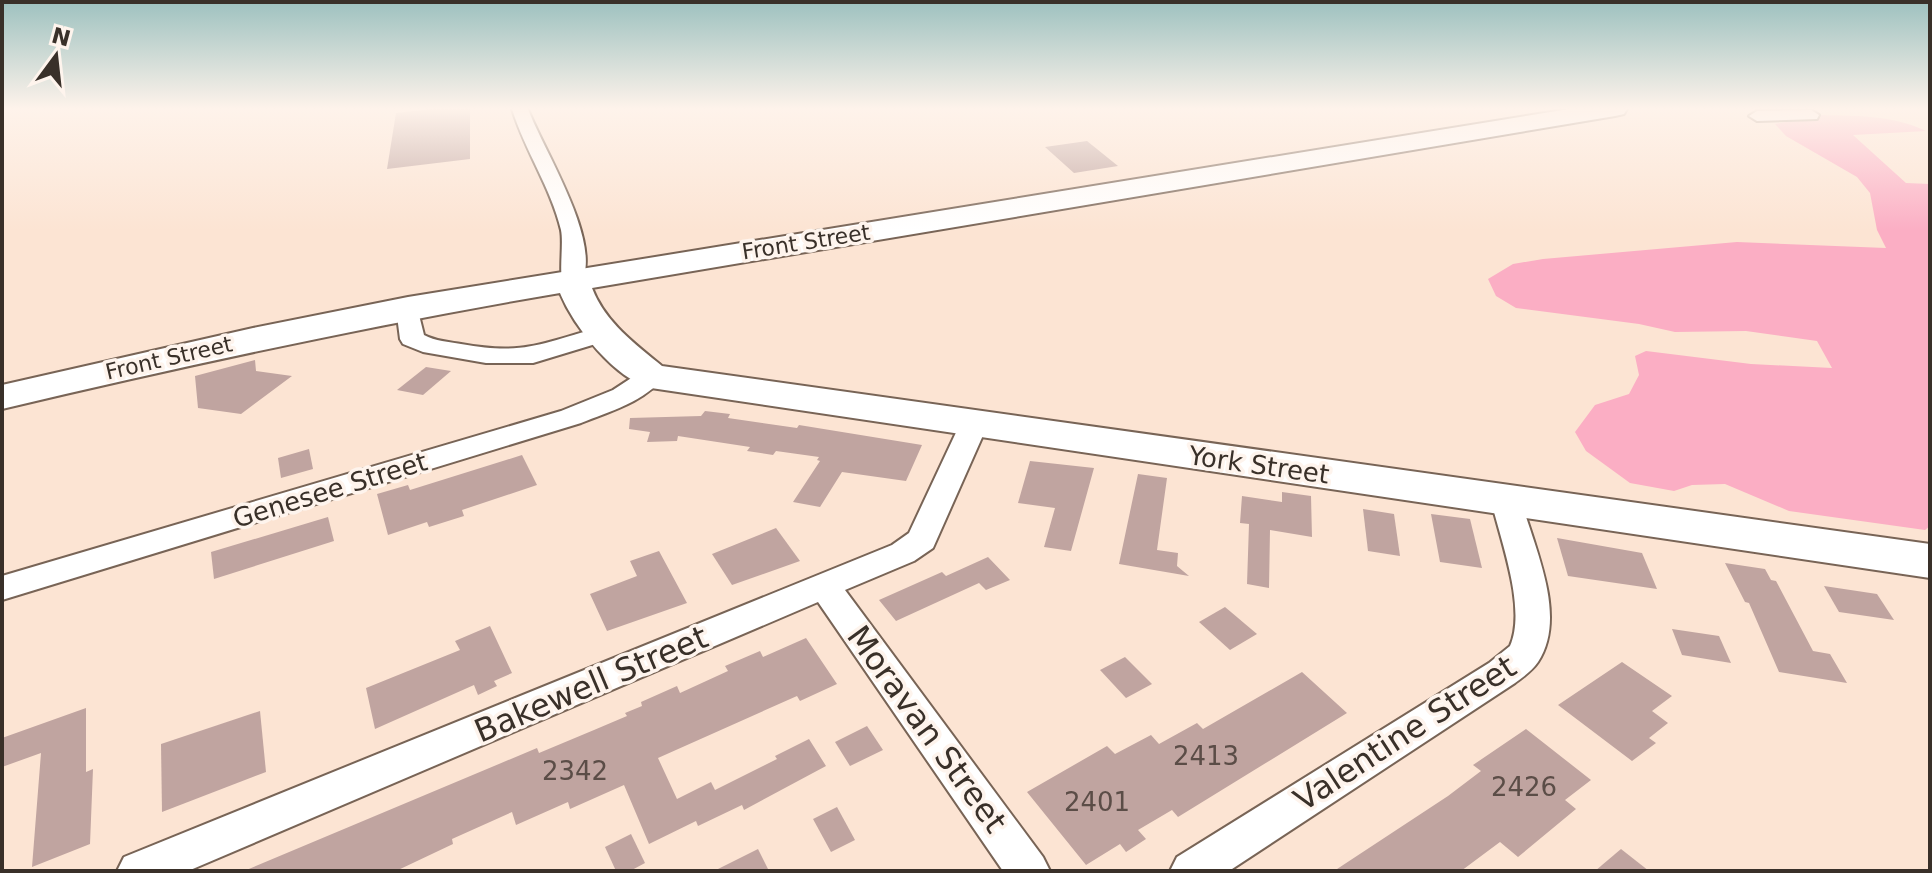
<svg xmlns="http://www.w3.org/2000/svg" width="1932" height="873" font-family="'DejaVu Sans',sans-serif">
<rect width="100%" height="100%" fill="#fce4d3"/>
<path fill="#fbaec4" d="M1822,115C1858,116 1893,115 1926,131L1853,135L1906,183L1930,184V526L1925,530L1789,511L1725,484L1692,485L1674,491L1630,483L1586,451L1575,432L1595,405L1629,394L1639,375L1635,356L1646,351L1751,364L1832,368L1817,341L1746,331L1675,332L1639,324L1516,308L1496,296L1488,279L1513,264L1543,259L1737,242L1886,248L1877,230L1870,193L1857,177L1786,136L1775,124Z"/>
<g fill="#c0a4a0">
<path d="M431,109H470V159L387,169L396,113Z"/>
<path d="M1087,141L1118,166L1074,173L1045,147Z"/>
<path d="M255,360L256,371L292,376L241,414L198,408L195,376Z"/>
<path d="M426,367L451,371L423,395L397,390Z"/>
<path d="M705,411L730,414L728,418L797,428L799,425L922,445L906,481L842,472L820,507L793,502L820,461L817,460L819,457L776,451L773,455L747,451L750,447L678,436L677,441L647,442L650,432L629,429L630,418L701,416Z"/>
<path d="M309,449L313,469L281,478L278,458Z"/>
<path d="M522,455L537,485L462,510L464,516L429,527L427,522L388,535L377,494L408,485L410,490Z"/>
<path d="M1030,461L1094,468L1071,551L1044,547L1055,508L1018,503Z"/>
<path d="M1138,474L1167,478L1157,550L1178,553L1177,566L1189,576L1119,564Z"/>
<path d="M1282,492L1311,496L1312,537L1270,530L1269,588L1247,584L1249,524L1240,523L1242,496L1282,502Z"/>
<path d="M1363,509L1394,514L1400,556L1368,551Z"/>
<path d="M1431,514L1470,519L1482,568L1440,562Z"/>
<path d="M328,517L334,541L214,579L211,552Z"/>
<path d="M776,528L800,561L732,585L712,554Z"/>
<path d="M1557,538L1642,553L1657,589L1568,576Z"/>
<path d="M659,551L687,603L607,631L590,594L637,576L630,561Z"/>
<path d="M988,557L1010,580L986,590L979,583L896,621L879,600L942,572L946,576Z"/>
<path d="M1725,563L1765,569L1771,580L1776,581L1813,651L1830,654L1847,683L1779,672L1749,603L1745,602Z"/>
<path d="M1824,586L1877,594L1894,620L1839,612Z"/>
<path d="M1225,607L1257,634L1230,650L1199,622Z"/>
<path d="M490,626L512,673L494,681L497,686L478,695L474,685L375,729L366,688L460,650L455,641Z"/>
<path d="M1672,629L1719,636L1731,663L1682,655Z"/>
<path d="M806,638L837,684L800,701L797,696L658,758L677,799L711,782L715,790L777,759L775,756L809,739L826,766L744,810L742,805L698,826L696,821L649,844L624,785L570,809L568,802L516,825L512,812L452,839L453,844L396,871H244L537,748L539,753L594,730L627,716L625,713L642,706L641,702L677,686L680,693L728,671L725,666L760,651L763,657Z"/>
<path d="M1125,657L1152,684L1126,698L1100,670Z"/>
<path d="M1622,662L1672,696L1652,711L1668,723L1649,738L1656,743L1632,761L1558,705Z"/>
<path d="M1302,672L1347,713L1178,817L1172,810L1138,830L1146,839L1126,852L1120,844L1086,865L1027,792L1107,746L1115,754L1151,735L1159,744L1197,723L1203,729Z"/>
<path d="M86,708V772L93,769L90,844L32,867L41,753L2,767V738Z"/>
<path d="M260,711L266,772L162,812L161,744Z"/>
<path d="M867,726L883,750L850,766L835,742Z"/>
<path d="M1526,729L1591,780L1565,800L1576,809L1518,857L1500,842L1461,871H1334L1448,796L1481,771L1473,765Z"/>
<path d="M837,807L855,840L831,852L813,819Z"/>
<path d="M631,834L645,863L630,871H616L605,847Z"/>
<path d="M758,849L769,871H714Z"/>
<path d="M1621,849L1649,871H1595Z"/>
</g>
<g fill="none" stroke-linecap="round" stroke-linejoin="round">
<g stroke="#786456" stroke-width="4">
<g id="street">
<path d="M512,109H528C543,150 605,245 580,285H564C558,275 564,245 561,230C551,188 525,151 512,109Z"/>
<path d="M1811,110L1819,115L1817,119L1757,121L1749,116L1757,111Z"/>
<path d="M408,301L416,303L424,335C435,341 449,342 461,344C527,356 542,342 603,327L612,329L615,334L612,339L533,363H486L423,352L403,344L400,339L396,308L400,303Z"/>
<path d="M651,368L660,371L664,376C647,401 608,412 581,423L2,600V576L561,411L613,390L642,371Z"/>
<path d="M974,416L984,418L988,424L933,548L914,561L845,590L1043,857L1050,871H1003L818,602L188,871H117L124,857L892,545L909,533L960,424L964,418Z"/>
<path d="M1506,490L1517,493L1521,500C1534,548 1568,616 1538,662C1532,671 1523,677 1515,683L1229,871H1170L1177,857L1489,663L1510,646C1527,608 1500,539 1491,500L1495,493Z"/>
</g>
</g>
<g stroke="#786456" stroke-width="4">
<path id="secondary" d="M1569,109H1627L1624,114L1615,116L592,288C605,322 635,344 662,366L1930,544V578L651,388C615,379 574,327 560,293C372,325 187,365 2,409V385L253,328L408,297Z"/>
</g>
<use href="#street" fill="#fff" fill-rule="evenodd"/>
<use href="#secondary" fill="#fff" fill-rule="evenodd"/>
</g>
<linearGradient id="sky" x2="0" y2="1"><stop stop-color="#9dc1bf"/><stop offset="0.47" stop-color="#fef3eb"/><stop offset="1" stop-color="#fef3eb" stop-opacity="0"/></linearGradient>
<rect width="1932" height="231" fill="url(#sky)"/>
<g text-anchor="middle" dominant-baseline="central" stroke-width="7" stroke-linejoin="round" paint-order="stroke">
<g font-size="22" fill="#393029" stroke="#fef4ed">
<text transform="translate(806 242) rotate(-9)">Front Street</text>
<text transform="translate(169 358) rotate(-13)">Front Street</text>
</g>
<g font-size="26" fill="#393029" stroke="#fef4ed">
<text transform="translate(1259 465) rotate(8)">York Street</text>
<text transform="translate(330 490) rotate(-17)">Genesee Street</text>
</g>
<g font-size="26" fill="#5b4d47">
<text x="1206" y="756">2413</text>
<text x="575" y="771">2342</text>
<text x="1524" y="787">2426</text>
<text x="1097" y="802">2401</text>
</g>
<g font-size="32" fill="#393029" stroke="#fef4ed">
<text transform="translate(591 684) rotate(-23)">Bakewell Street</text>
<text transform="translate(927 729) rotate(54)">Moravan Street</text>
<text transform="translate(1405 733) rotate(-33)">Valentine Street</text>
</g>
</g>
<rect width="1932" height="873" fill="none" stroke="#393029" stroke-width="8"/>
<g transform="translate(56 56) rotate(15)" stroke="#fef4ed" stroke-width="6" paint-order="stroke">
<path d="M0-6L14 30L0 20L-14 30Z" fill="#393029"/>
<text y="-12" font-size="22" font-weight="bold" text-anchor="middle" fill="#393029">N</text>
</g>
</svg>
